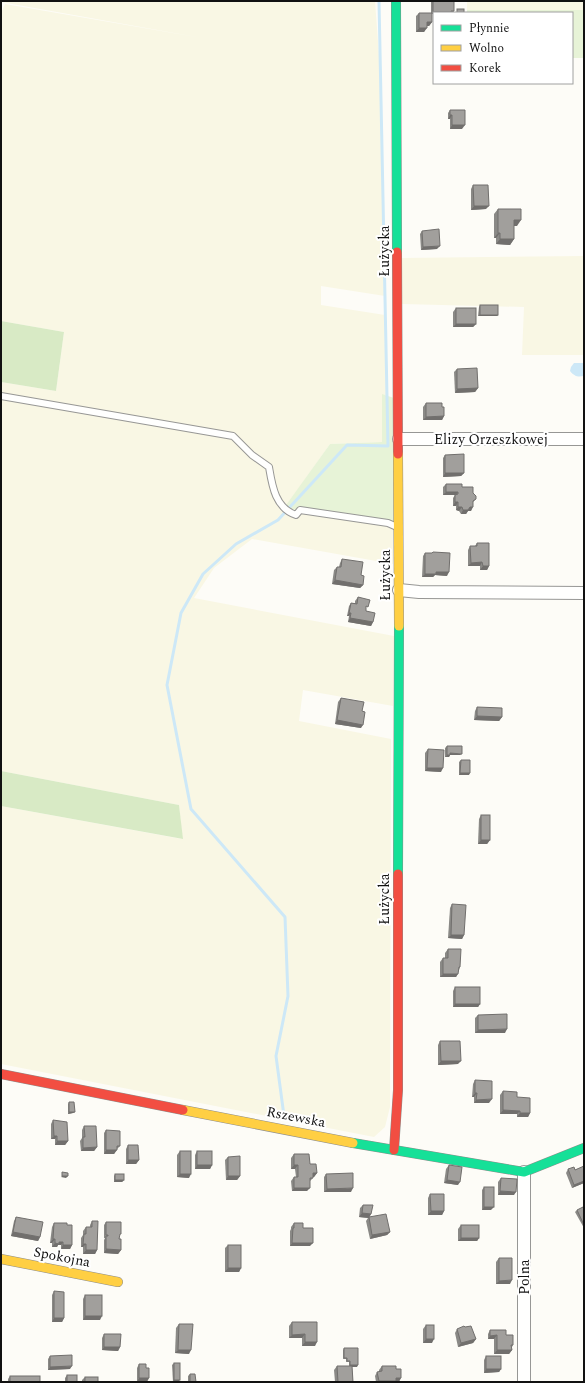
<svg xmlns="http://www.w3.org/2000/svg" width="585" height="1383" font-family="Spectral,serif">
<rect width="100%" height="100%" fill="#fdfcf7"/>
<g fill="#f9f7e4">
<path d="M1,1H375L380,69L385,296L321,286V305L385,315L387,395H382V442L330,444L285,508L395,524L393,564L252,539L214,568L194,598L394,636L393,706L303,690L299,721L391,739L390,1107L385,1127L374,1137L1,1064V806L182,839L179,805L1,771V382L56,391L64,332L1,321V13L5,4L202,38L1,2Z"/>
<rect x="467" y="1" width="117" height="9"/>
<path d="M584,256V355H522L524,307L402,304V258Z"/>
</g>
<g fill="#e7f3d7">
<path d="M467,10H584V58H572V13H467Z"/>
<path d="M382,394L394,398L395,524L284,508L330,444L382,442Z"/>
</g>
<g fill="#d8eac5">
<path d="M1,321L64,332L56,391L1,382Z"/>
<path d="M1,771L179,805L183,839L1,806Z"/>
</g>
<path fill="#cde8f7" d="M574,363H584V376C578,377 575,377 570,371L571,367Z"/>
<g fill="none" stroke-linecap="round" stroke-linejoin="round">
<path stroke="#cde8f7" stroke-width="3" d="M284,1116L276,1056L288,996L285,917L191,809L167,685L181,613L203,574L236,544L278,520L347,445L388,446L379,1"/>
<g stroke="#979795" stroke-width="8">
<path id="lane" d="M1,396L233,436L252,455L269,467C272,485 275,508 296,515L300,510L388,523L397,527"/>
</g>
<g stroke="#979795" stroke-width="14">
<g id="street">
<path d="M399,439H584"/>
<path d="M399,590L419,592L584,593"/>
<path d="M524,1172V1382"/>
</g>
</g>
<g stroke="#8e8d8b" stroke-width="10">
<g id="fast">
<path d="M396,1L397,252"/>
<path d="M398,874L399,626"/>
<path d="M353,1143L524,1172L584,1148"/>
</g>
</g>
<g stroke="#8e8d8b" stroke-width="10">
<g id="slow">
<path d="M398,454L399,626"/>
<path d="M183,1110L353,1143"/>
<path d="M1,1259L118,1282"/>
</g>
</g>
<g stroke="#8e8d8b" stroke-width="10">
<g id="jam">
<path d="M397,252L398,454"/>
<path d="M1,1074L183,1110"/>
<path d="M394,1150L398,1090V874"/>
</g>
</g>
<use href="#lane" stroke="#fffffe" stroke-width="6"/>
<use href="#street" stroke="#fffffe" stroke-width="12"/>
<use href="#fast" stroke="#16e098" stroke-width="9"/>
<use href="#slow" stroke="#ffcf43" stroke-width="9"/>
<use href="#jam" stroke="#f24e42" stroke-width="9"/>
</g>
<g fill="#8a8986">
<path d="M431,1H454L453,13L432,14V22L429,26H427L424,32H416V16L419,13H431Z"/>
<path d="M450,110L462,129H450V119H448V113Z"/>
<path d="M473,185L486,209L471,210V189Z"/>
<path d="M498,209L517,226H514V239L510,245L496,244V238H494V214Z"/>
<path d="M422,231L437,249L421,250L420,234Z"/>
<path d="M480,305L498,315L497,316H478L479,307Z"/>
<path d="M456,308L476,324L473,327H453V312Z"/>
<path d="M457,369L478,388L475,392L455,393L454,372Z"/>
<path d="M426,403L442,407L444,416L442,420H423V407Z"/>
<path d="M445,455L464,473L461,476L443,477V458Z"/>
<path d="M446,484L462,487L473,493L476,499L473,502L471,511H468L466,514H461L459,511L456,510V506H453V498L455,495H443V487Z"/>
<path d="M477,543L489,566L487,570H480V566H468V550L470,546H475Z"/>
<path d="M425,553L447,576L435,575L433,577H422L423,556Z"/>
<path d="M342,559L363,585L360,588L332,584L334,570L337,567H339L340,563Z"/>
<path d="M358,597L366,610V611L373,622L371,626L348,622L349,616H347L349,606L351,603H355V601Z"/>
<path d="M341,698L362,711L361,728L335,724L338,702Z"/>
<path d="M477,707L502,717L499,721L474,720L475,711Z"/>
<path d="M447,746L460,755H450L449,757H445V748Z"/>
<path d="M428,749L441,772L425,771V753Z"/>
<path d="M461,760L469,775H459V762Z"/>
<path d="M481,815L490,840L487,844H478L479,819Z"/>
<path d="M452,904L464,935L462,939L448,938L450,908Z"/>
<path d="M448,949L460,967L459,970L456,977H440V962L443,958H445V953Z"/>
<path d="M455,987L480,1004L478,1007H453V991Z"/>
<path d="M478,1015L505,1033H475V1018Z"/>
<path d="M440,1041L458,1064L438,1065V1045Z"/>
<path d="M584,1070V1087H583V1072Z"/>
<path d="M475,1080L489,1103H474V1097H472L473,1084Z"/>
<path d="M503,1091L517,1097L530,1113L528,1117H517V1114H500V1095Z"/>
<path d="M69,1102L75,1112L73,1113L68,1114V1104Z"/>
<path d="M53,1120L68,1141L65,1145H55V1139H51V1124Z"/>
<path d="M84,1126L97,1147L94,1151H81L80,1141L82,1138V1130Z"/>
<path d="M106,1130L120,1146L117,1149L114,1154H104V1133Z"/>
<path d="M128,1145L139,1160L136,1164H126V1149Z"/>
<path d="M180,1151L189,1178L177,1177V1155Z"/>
<path d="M197,1151L212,1165L210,1169H195V1155Z"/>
<path d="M294,1154L310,1164L317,1173L314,1177H313V1178L310,1181L307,1191H292L291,1181L294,1177H296L295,1169H291V1158Z"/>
<path d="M228,1157L240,1176L237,1180H226L225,1160Z"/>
<path d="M449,1165L458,1185L444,1183L446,1169Z"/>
<path d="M584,1166V1183L572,1188L566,1173L568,1169L575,1170Z"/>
<path d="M115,1174L124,1180L122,1182H114V1176Z"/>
<path d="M326,1174L351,1192H324V1177Z"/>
<path d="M501,1178L514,1195H498V1182Z"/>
<path d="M484,1187L491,1210H482V1190Z"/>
<path d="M430,1194L444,1211L442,1215H428V1198Z"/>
<path d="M363,1205L371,1214L369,1217L390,1232L387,1235L370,1239L366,1221L368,1218L359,1217L360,1208Z"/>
<path d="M577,1210H584V1228L575,1212Z"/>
<path d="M16,1217L40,1237L38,1241L11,1236L14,1221Z"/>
<path d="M92,1221L97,1250L95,1254H83V1247H81V1238L83,1235V1231L86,1227H90V1225Z"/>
<path d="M106,1222L119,1236L121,1250L118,1254L104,1253V1240L105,1238H104V1225Z"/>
<path d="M54,1223L67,1225L72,1245L70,1249H61V1245H58L57,1247H52V1243H50L52,1227Z"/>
<path d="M294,1223L303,1228L310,1246H290V1231L291,1229V1227Z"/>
<path d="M461,1225L479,1238L477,1241H458V1229Z"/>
<path d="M228,1245L241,1268L239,1272H225V1248Z"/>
<path d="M499,1258L510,1284H496V1262Z"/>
<path d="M54,1291L64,1318L62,1322H52V1295Z"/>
<path d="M85,1295L100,1320H83V1299Z"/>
<path d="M292,1322H317L315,1346H302V1338H289V1326Z"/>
<path d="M179,1324L189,1354L175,1353L176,1328Z"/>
<path d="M426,1325L432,1343H423V1329Z"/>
<path d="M457,1329L476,1339L473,1343L458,1347L455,1333Z"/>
<path d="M490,1330L506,1335L513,1345L512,1347V1350L509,1354H494V1339H488V1334Z"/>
<path d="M104,1334L120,1347L118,1351L102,1350V1338Z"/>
<path d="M344,1348L357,1367H352L353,1382H335L334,1370L337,1366H349V1362H346V1359H343V1350Z"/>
<path d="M50,1356L70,1369L48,1370V1359Z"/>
<path d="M486,1356L501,1369L499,1372L484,1373V1360Z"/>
<path d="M174,1363L178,1382H173L172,1365Z"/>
<path d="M139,1364L147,1382H137V1368Z"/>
<path d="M382,1366L396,1369L399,1382H376L375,1376L377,1372H379V1370Z"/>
<path d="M190,1374L196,1382H188V1376Z"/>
<path d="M67,1375L77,1382H65V1378Z"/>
<path d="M10,1376L40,1382H8V1379Z"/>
<path d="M85,1377L98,1382H82V1380Z"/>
</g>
<g fill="#716f6d">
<path d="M454,11L453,13H434V14H431L433,12Z"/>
<path d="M427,22H432L429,26H424Z"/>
<path d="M419,28H427L424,32H416Z"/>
<path d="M450,115H452L450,119H448Z"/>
<path d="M452,125H465L462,129H450Z"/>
<path d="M474,206H489L486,209L471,210Z"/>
<path d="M514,220H521L517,226H510Z"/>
<path d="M498,233H500L496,238H494Z"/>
<path d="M500,239H514L510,245L496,244Z"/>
<path d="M440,246L437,249L421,250L423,247Z"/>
<path d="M480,315H498L497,316H478Z"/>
<path d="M456,324H476L473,327H453Z"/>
<path d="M478,388L475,392L455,393L457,389Z"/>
<path d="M444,416L442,420H423L426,417Z"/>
<path d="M445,473H464L461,476L443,477Z"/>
<path d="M446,492H458L456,495H443Z"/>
<path d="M455,502H458L456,506H453Z"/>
<path d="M458,507H462L459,511L456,510Z"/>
<path d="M470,507H473L471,511H468L466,514H461L463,510Z"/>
<path d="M482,562L480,566H468L471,563Z"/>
<path d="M483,566H489L487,570H480Z"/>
<path d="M436,572H449L447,576L435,575L433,577H422L425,574Z"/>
<path d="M335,580L363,585L360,588L332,584Z"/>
<path d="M349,613H351L349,616H347Z"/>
<path d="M350,618L373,622L371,626L348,622Z"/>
<path d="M477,716L502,717L499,721L474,720Z"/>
<path d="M337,720L363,725L361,728L335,724Z"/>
<path d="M450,753L462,754L460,755H450L449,757H445L447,755Z"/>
<path d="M427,768H443L441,772L425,771Z"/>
<path d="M460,773H470L469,775H459Z"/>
<path d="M481,840H490L487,844H478Z"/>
<path d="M451,935H464L462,939L448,938Z"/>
<path d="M443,974H458L456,977H440Z"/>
<path d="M455,1004H480L478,1007H453Z"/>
<path d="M507,1029L505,1033H475L478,1030Z"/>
<path d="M441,1061H461L458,1064L438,1065Z"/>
<path d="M475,1093H477L474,1097H472Z"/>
<path d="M492,1099L489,1103H474L476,1100Z"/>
<path d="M503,1110L520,1111L517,1114H500Z"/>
<path d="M69,1112H75L73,1113L68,1114Z"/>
<path d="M520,1113H530L528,1117H517Z"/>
<path d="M54,1136H57L55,1139H51Z"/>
<path d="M57,1141H68L65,1145H55Z"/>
<path d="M97,1147L94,1151H81L83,1148Z"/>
<path d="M106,1150H117L114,1154H104Z"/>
<path d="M128,1160H139L136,1164H126Z"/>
<path d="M197,1165H212L210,1169H195Z"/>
<path d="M294,1165H298L295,1169H291Z"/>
<path d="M313,1173H317L314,1177H310Z"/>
<path d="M180,1174H191L189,1178L177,1177Z"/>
<path d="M62,1176H68L66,1178L61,1177Z"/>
<path d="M228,1176H240L237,1180H226Z"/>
<path d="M115,1180H124L122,1182H114Z"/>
<path d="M447,1180L460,1182L458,1185L444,1183Z"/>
<path d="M584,1181V1183L572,1188L574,1185Z"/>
<path d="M294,1188H310L307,1191H292Z"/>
<path d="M353,1188L351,1192H324L327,1189Z"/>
<path d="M500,1191L516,1192L514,1195H498Z"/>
<path d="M484,1207H494L491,1210H482Z"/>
<path d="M431,1211H444L442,1215H428Z"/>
<path d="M362,1213L371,1214L369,1218L359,1217Z"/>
<path d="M13,1232L40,1237L38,1241L11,1236Z"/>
<path d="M390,1232L387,1235L370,1239L372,1235Z"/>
<path d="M461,1238H479L477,1241H458Z"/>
<path d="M53,1239H55L52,1243H50Z"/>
<path d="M59,1242H63L61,1245H58L57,1247H52L55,1243Z"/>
<path d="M292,1243H313L310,1246H290Z"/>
<path d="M83,1244H86L83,1247H81Z"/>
<path d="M63,1245H72L70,1249H61Z"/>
<path d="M106,1249L121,1250L118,1254L104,1253Z"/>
<path d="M86,1250H97L95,1254H83Z"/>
<path d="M228,1268H241L239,1272H225Z"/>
<path d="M512,1280L510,1284H496L499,1281Z"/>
<path d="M85,1316H102L100,1320H83Z"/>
<path d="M54,1318H64L62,1322H52Z"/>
<path d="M305,1334L302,1338H289L292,1335Z"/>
<path d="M497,1335L494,1339H488L490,1336Z"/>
<path d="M426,1339H434L432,1343H423Z"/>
<path d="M476,1339L473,1343L458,1347L461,1343Z"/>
<path d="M305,1342H317L315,1346H302Z"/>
<path d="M104,1347H120L118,1351L102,1350Z"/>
<path d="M178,1350H191L189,1354L175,1353Z"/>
<path d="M497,1350H512L509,1354H494Z"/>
<path d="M350,1365H358L357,1367H349Z"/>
<path d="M72,1366L70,1369L48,1370L50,1367Z"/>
<path d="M486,1369H501L499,1372L484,1373Z"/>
<path d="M139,1378H149L147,1382H137Z"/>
<path d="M396,1378H401L399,1382H378L379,1381Z"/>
<path d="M174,1380H180L178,1382H173Z"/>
</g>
<g fill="#a19f9c" stroke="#716f6d">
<path d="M433,1H454V11H451V12H433Z"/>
<rect x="457" y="9" width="7" height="4"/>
<path d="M419,13H432V22H427V28H419Z"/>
<path d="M450,110H465V125H452V115H450Z"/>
<path d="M473,185H488L489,206H474Z"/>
<path d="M498,209H521V220H514V239H500V233H498Z"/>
<path d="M439,229L440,246L423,247L422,231Z"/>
<rect x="480" y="305" width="18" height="10"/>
<rect x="456" y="308" width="20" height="16"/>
<path d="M477,368L478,388L457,389V369Z"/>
<path d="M426,403H442V407H444V416L426,417Z"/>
<path d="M464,454V473H445V455Z"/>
<path d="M446,484H462V487H473V493L476,496V499L473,501V507H470L468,510H463L462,507H458V502H455V495L458,494V492H446Z"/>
<path d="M477,543H489V566H483L482,562L471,563L470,546H477Z"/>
<path d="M433,552L450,553L449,572H436V574H425V553H432Z"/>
<path d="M342,559L363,562L361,575L364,576L363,585L335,580L337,567H341Z"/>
<path d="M358,597L370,600L368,607L366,606V611L375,613L373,622L350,618L351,613H349L351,603L357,604Z"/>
<path d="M341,698L364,702L362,711L365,712L363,725L337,720Z"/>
<path d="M477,707L502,708V717L477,716Z"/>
<path d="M447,746H462V754L450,753V755H447Z"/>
<path d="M428,749L444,750L443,768H427Z"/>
<path d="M461,760H470V773H460Z"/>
<rect x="481" y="815" width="9" height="25"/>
<path d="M452,904L466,905L464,935H451Z"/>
<path d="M448,949H461L460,967H459L458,974H443V958H448Z"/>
<rect x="455" y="987" width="25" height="17"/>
<path d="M507,1014V1029L478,1030V1015Z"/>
<path d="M440,1041H460L461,1061H441Z"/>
<path d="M475,1080L492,1081V1099L476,1100L477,1093H475Z"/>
<path d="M503,1091L517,1092V1097L530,1098V1113H520V1111L503,1110Z"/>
<path d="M69,1102H74L75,1112H69Z"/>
<path d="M53,1120L67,1122L68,1141H57V1136H54Z"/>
<path d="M84,1126H96L97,1147L83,1148V1137H85Z"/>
<path d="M106,1130L120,1131V1146H117V1150H106Z"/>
<path d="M128,1145H138L139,1160H128Z"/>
<rect x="180" y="1151" width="11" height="23"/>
<rect x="197" y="1151" width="15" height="14"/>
<path d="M294,1154H309L310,1164H316L317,1173H313V1178H310V1188H294V1177H298V1165H294Z"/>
<path d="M240,1156V1176H228V1157Z"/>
<path d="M449,1165L462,1167L460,1182L447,1180Z"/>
<path d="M584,1166V1181L574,1185L568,1169L574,1167L575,1170Z"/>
<path d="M62,1172L68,1173V1176H62Z"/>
<path d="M353,1173V1188L327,1189L326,1174Z"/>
<rect x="115" y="1174" width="9" height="6"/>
<path d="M501,1178L517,1179L516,1192L500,1191Z"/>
<rect x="484" y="1187" width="10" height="20"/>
<path d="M430,1194H444V1211H431Z"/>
<path d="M363,1205H373L371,1214L362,1213Z"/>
<path d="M583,1207L584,1210V1225L577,1210Z"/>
<path d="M386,1214L390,1232L372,1235L369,1217Z"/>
<path d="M16,1217L43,1222L40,1237L13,1232Z"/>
<path d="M92,1221H98L97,1250H86V1244H83L84,1234H86V1227H92Z"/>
<path d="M106,1222H121V1234H120L119,1239H121V1250L106,1249V1236H108V1235H106Z"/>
<path d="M54,1223H67V1225H72V1245H63V1242H59V1244L55,1243V1239H53Z"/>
<path d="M294,1223H303V1228H313V1243H292L293,1228H294Z"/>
<rect x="461" y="1225" width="18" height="13"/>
<rect x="228" y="1245" width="13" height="23"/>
<path d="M499,1258H512V1280L499,1281Z"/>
<path d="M54,1291L64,1292V1318H54Z"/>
<rect x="85" y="1295" width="17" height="21"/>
<path d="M292,1322H317V1342H305V1334L292,1335Z"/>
<path d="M179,1324H193L191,1350H178Z"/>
<rect x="426" y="1325" width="8" height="14"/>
<path d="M464,1326L465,1327L471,1326L476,1339L461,1343L457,1329Z"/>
<path d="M490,1330H506V1335H513V1345H511L512,1350H497V1335L490,1336Z"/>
<path d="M104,1334H121L120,1347H104Z"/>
<path d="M344,1348H358V1365H350V1361H347V1358H344Z"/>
<path d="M72,1355V1366L50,1367V1356Z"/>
<rect x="486" y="1356" width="15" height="13"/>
<rect x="174" y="1363" width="6" height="17"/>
<path d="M139,1364H146V1368H149V1378H139Z"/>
<path d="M337,1366H352L353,1382H338Z"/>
<path d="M382,1366H396V1369H401V1378H396V1381H379L377,1372L382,1371Z"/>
<path d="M190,1374H195L196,1382H190Z"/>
<rect x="67" y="1375" width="10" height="7"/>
<rect x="10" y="1376" width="30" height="6"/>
<rect x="85" y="1377" width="13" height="5"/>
</g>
<g text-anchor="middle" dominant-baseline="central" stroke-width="4" stroke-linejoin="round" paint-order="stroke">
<g font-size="14" fill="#111" stroke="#fff">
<text transform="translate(384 251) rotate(-90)">Łużycka</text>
<text x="491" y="439">Elizy Orzeszkowej</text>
<text transform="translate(385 575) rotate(-90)">Łużycka</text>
<text transform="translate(384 899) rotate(-90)">Łużycka</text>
<text transform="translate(296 1117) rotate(11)">Rszewska</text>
<text transform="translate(62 1257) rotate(11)">Spokojna</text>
<text transform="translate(524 1277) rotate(-90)">Polna</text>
</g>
</g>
<rect width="585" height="1383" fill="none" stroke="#111111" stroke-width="4"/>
<rect x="433" y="12" width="140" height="72" fill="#ffffff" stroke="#a0a0a0"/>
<rect x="441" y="25" width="20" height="6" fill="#16e098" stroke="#a0a0a0"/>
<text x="469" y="32" font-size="12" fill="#111111">Płynnie</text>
<rect x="441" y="45" width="20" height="6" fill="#ffcf43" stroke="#a0a0a0"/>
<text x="469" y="52" font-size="12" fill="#111111">Wolno</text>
<rect x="441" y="65" width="20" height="6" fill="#f24e42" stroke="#a0a0a0"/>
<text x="469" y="72" font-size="12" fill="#111111">Korek</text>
</svg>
